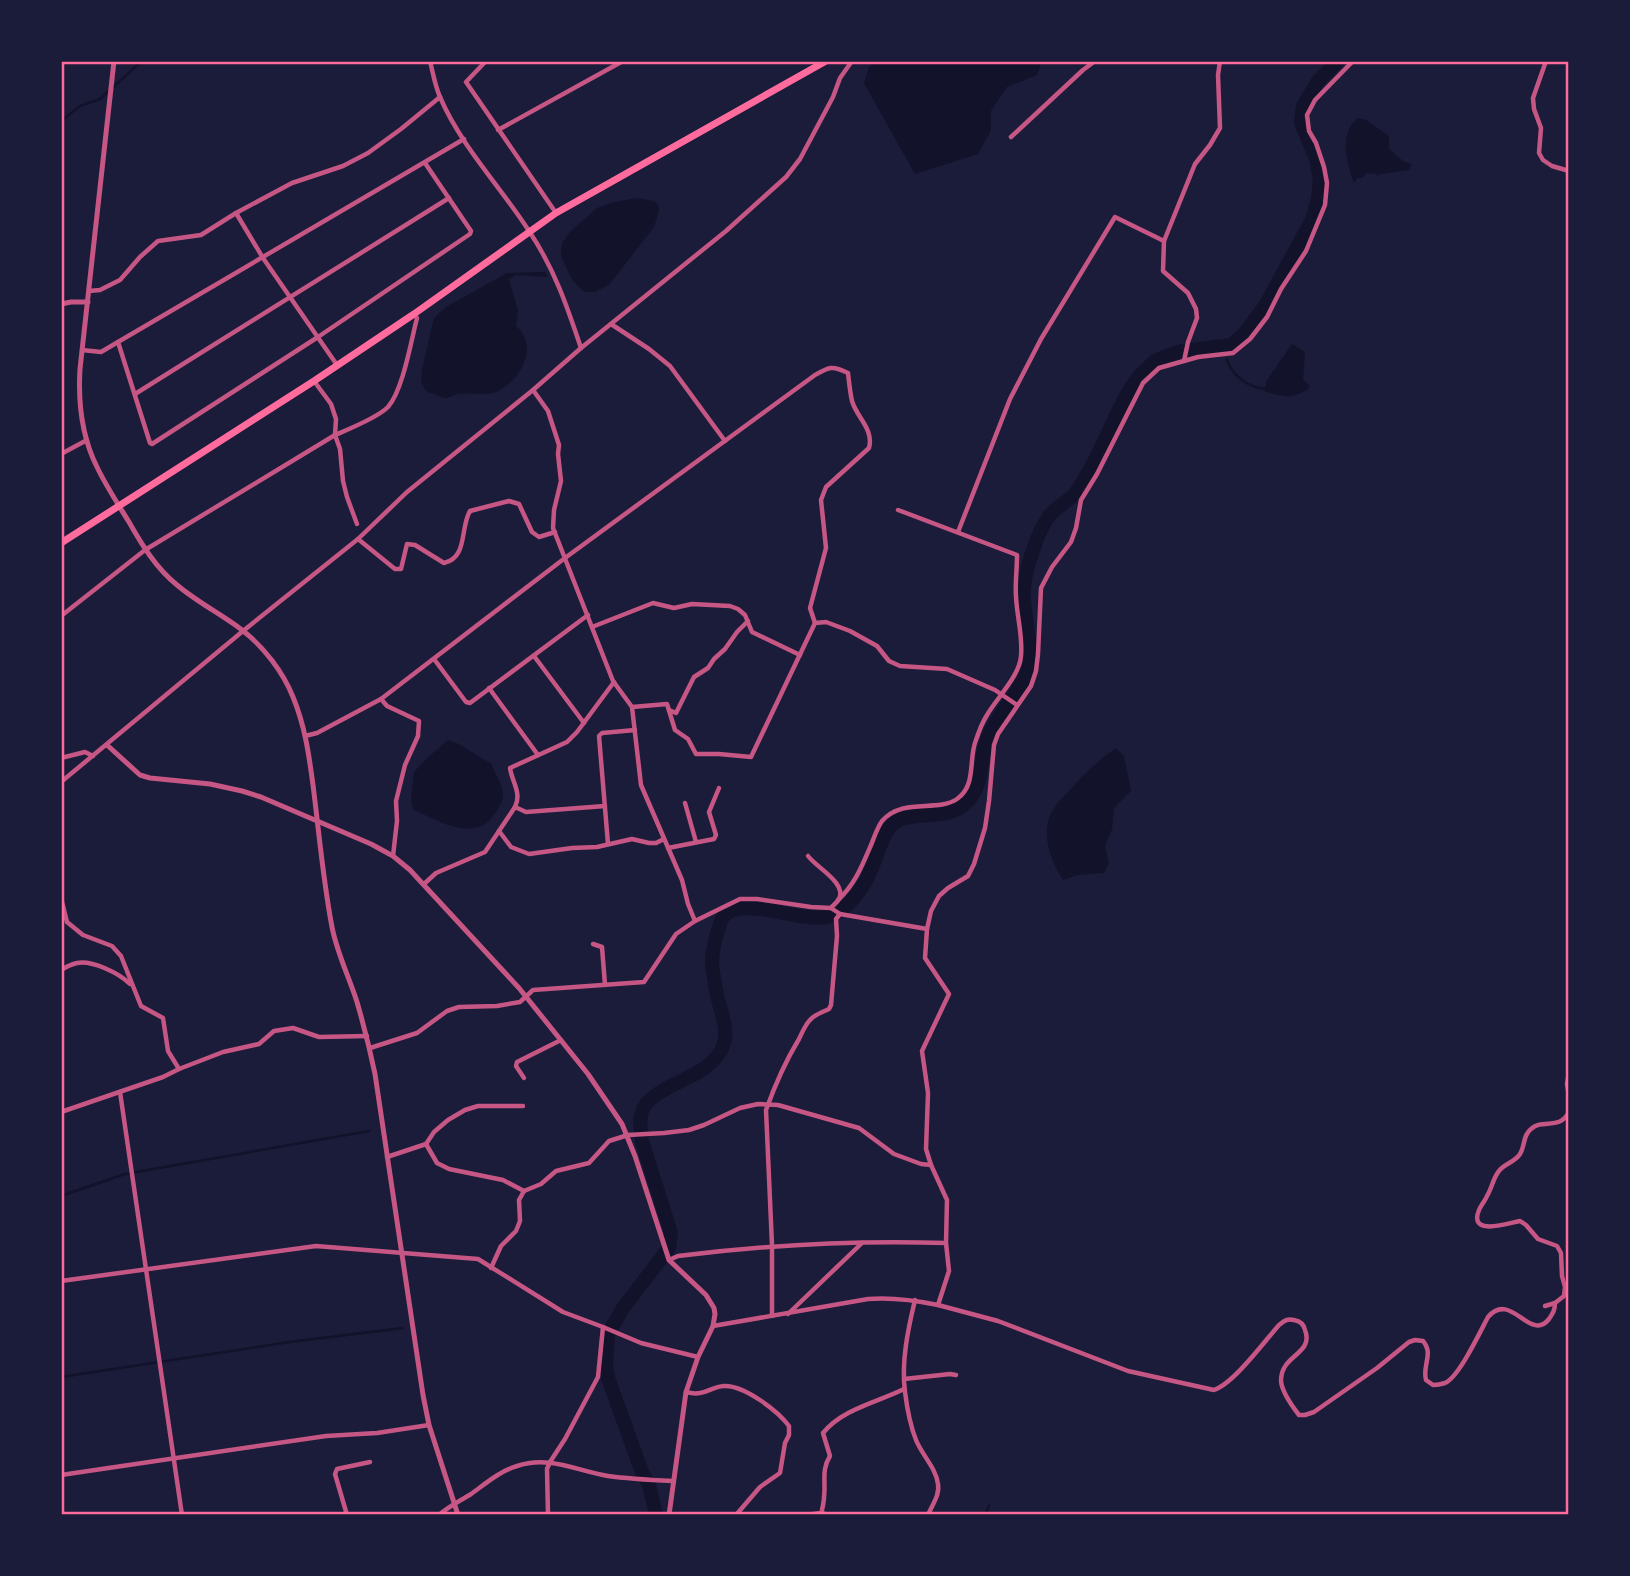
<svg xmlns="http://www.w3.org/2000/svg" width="1630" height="1576" font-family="'DejaVu Sans',sans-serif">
<rect width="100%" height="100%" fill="#1b1b3a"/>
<g fill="#12122b">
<path d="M877,61H1042L1037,75L1007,87L991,111V130L978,154L915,174L864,83L869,67Z"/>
<path d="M1358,118L1366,120L1389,136V149L1404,162L1412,164L1409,170L1381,174L1378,176L1376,174L1367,173L1362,178H1357L1354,183C1347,163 1338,134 1358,118Z"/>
<path d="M638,198L653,201L658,204L659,211L654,227L609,285L595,292H584L572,280L561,256L562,243L571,231L597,208L614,202Z"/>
<path d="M545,272L548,277L516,275L509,279L518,311L516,326C540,346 520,382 496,392C485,396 470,392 458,394C454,395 451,397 447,398C441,398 432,393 426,391L421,382L422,370L434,318L446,307L507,273Z"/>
<path d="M1292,344L1305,352L1303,380L1309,385V388C1294,400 1281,397 1264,391L1267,380Z"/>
<path d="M448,740C464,744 476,757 491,763C494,773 503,784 503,794C503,802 498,809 494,815C474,843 438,821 413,809L411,800L414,772L426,759Z"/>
<path d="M1116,748L1124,756L1131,791L1114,808L1112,829L1105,846L1109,863L1104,873L1077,875L1063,880C1050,859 1039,831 1054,808C1058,802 1063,797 1068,792C1082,775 1098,761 1116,748Z"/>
</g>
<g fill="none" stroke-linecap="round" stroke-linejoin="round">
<g stroke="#12122b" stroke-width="2.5">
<path d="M61,121L80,106L100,99L142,61"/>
<path d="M1227,360C1233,377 1249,388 1267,389"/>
<path d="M61,1196L125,1174L369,1131"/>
<path d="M61,1377L290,1342L403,1328"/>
<path d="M985,1515L989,1506"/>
</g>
<path stroke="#12122b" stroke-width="14" d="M656,1515L649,1485L642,1472L608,1378L606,1364L608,1334L623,1308L669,1248L671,1233L642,1141C641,1132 639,1123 641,1115C645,1092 685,1082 703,1069C708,1066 714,1060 718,1055C733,1036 721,1014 717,995C715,985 713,973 712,963C712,955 714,945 716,937C718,931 720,922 723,917C741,893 802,925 830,916C852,908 868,881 875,860C880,848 882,836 890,827C905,808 946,822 964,805C986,785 978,761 988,737C998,711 1027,687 1030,659C1031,640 1025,619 1024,601C1022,581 1030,558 1037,539C1041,529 1047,516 1056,509C1063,503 1071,499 1076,492C1102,456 1113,411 1139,376L1155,361L1166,356L1182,351L1232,345L1244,334L1265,306L1312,220L1318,199L1320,179L1316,158L1301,123L1303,106L1318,81L1338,61"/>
<g stroke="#c65784" stroke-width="4.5">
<path d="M430,61C433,73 435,86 440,97C461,146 500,186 529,231C554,268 567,306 581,348"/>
<path d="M486,61L466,82L556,213"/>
<path d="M1546,61L1533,98L1534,109L1541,128L1539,153L1543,160L1552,166L1569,171"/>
<path d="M498,130L623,61"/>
<path d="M1011,137L1083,70L1095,61"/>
<path d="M425,163L471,231L470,234L318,337L152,444L150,443L118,342L464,139"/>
<path d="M236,213L263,258L337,365"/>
<path d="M89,291L100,290L120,280L140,257L158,241L201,235L236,213L292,183L343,166L368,153L401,129L440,97"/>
<path d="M611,324L649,349L670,366L725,441"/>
<path d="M82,350L101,352L118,342"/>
<path d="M1184,361L1188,342L1197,318L1196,309L1188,293L1163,271L1164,241L1195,164L1210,145L1220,128L1218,75L1220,61"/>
<path d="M314,381L331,404L336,419L335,435L340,449L343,481L347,497L357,524"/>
<path d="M533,390L548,411L559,445L558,454L561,481L554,510L553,528L613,681L632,707L641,785L682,880L688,904L695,921"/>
<path d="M135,394L449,198"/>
<path d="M61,454L87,440"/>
<path d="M958,532L1010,399L1041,339L1115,217L1164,241"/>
<path d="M358,539L407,492L533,390L581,348L726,231L786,177L800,159L833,97L840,78L852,61"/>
<path d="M61,616L145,550L335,435C349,429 377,418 388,407C403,390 411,341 417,318L414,314"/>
<path d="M592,627L653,603L674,608L692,604L730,606L738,609L745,615L752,632L800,655"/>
<path d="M534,656L584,723"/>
<path d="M434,659L466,702L470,703L588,615"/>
<path d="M489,688L538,755"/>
<path d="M632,707L667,704L675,730L688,739L696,754H719L751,757L815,623L826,622L850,631L877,646L889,661L900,666L947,669L995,690L1017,705"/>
<path d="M669,710L676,713L694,677L708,668L714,659L725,649L737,632L748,621"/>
<path d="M305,736L317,733L381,699"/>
<path d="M61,758L85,752L93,756"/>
<path d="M61,782L243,631L358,539L395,569H401L407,544L415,545L444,563C468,558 460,527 470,511L509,501L519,504L532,532L539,537L555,532"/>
<path d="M685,803L696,842"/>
<path d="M515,807C522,793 512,782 510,768L567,742L577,732L614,682"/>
<path d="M499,831L515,807L526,812L605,806"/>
<path d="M608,844L599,736L602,733L635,730"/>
<path d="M668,848L714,839L716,835L709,812L719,788"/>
<path d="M393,856L397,821L396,801L405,765L418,736L419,721L387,706L381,699L565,558L815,375C829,367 832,365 848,373C849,382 850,392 852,401C857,418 874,429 869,448L826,487L821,500L826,548L810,608L815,623"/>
<path d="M808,856C817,868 847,883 839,899C837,903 833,905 831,908"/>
<path d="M424,884L436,873L485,852L499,831L511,847L529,854L572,848L597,847L632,839L649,843H656L664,839"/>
<path d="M61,898L67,922L83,935L112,946L121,956L141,1006L163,1018L168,1051L179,1069L163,1077L61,1112"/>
<path d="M838,900C855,884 862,866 871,845C874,838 877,828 882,821C903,797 936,813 957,799C977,785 968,759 976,740C979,731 982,723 987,715C997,698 1020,675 1021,656C1023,637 1017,617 1016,597C1015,584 1017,569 1017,555L898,510"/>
<path d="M927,929L931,911L939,896L948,888L968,876L974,864L985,828L989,801L994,745L998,734L1031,686L1036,671L1038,654L1041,588L1052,567L1071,542L1076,528L1081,500L1097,474L1143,383L1159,368L1198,357L1233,353L1250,339L1267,317L1281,289L1306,251L1325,205L1327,183L1324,167L1316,143L1309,131L1307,115L1315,100L1353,61"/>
<path d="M593,944L602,947L605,985"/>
<path d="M61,970C66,967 72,964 77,963C92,960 119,973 130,984"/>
<path d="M370,1048L417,1033L447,1011L459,1007L497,1006L520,1002L533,990L644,982L676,934L695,921L740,899H757L811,907L831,908L840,914L927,929L925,958L949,994L922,1051L928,1093L926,1149L931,1165L947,1200L946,1243L949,1271L938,1305C914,1300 893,1297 868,1299L713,1326"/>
<path d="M179,1069L223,1052L259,1044L274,1031L293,1028L319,1037L367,1036"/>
<path d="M1569,1073L1567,1084L1569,1095"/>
<path d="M524,1078L516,1066L517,1062L561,1040"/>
<path d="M120,1092L182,1515"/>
<path d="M426,1144L437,1163L449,1169L503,1180L524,1191"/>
<path d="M387,1157L426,1144L434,1132L448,1120L465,1110L478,1106H523"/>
<path d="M669,1260L678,1256C767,1245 856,1240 946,1243"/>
<path d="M491,1268L501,1246L516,1231L520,1221L519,1200L524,1191L541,1184L556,1171L589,1163L609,1141L628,1135L664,1133L689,1130L704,1125L740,1108L758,1104L778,1105L859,1128L894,1154L921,1164L931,1165"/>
<path d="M61,1281L316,1246L478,1259L563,1312L603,1327L641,1343L698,1357"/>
<path d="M915,1300C908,1329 901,1362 905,1392C907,1408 910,1425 916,1440C922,1455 936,1468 938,1484C940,1495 932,1505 928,1515"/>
<path d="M938,1305L998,1321L1128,1371L1214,1390C1234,1383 1264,1342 1279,1325C1284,1321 1287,1318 1294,1320C1299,1321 1304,1324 1305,1330C1312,1348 1295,1353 1286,1365C1283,1369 1281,1376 1281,1381C1282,1392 1292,1406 1299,1415H1305L1314,1412L1377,1368L1409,1342L1415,1340L1423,1341C1434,1354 1422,1365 1426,1380L1433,1385C1436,1385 1442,1384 1445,1383C1459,1377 1480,1332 1488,1317C1511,1290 1530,1343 1549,1319C1553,1313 1555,1310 1555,1303L1564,1296L1565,1287L1562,1276L1561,1253L1557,1246L1538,1239L1526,1225L1520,1221C1509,1223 1468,1237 1479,1210C1481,1205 1485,1201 1487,1196C1492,1188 1493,1178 1499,1171C1504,1164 1515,1162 1520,1154C1525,1146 1523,1135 1531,1129C1543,1118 1559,1131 1569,1112"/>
<path d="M1545,1306L1555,1303"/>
<path d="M788,1314L862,1243"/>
<path d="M772,1316V1245L766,1110C775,1085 785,1062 799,1039C802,1033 805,1025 810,1020C815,1014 823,1012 829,1009L831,1005L837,936L836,919L840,914"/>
<path d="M904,1379L950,1374L956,1375"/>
<path d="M686,1392C705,1397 709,1387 724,1386C744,1385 778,1411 789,1426V1435L785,1443L780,1473L760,1487L736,1515"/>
<path d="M61,1475L326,1436L377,1433L429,1425"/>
<path d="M347,1515L335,1474L337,1469L370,1462"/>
<path d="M439,1515C449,1506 460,1501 471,1494C485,1484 500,1471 517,1466C549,1455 577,1471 608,1476C629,1479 651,1480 673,1481"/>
<path d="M548,1515L547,1469L550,1462L565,1439L598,1377L603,1327"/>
<path d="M805,1515L821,1513L829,1515"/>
<path d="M821,1515C822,1509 824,1503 824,1497C826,1482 821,1470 830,1456L823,1433C842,1409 878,1402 904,1389"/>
</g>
<g stroke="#c65784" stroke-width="5">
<path d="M114,61L80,369C78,402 82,437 97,467C106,486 118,504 129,522C142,545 156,568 177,585C197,602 221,614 242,630C264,647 283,672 293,697C305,726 309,755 313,785C319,832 323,880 332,927C337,953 349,977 357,1002C364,1026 370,1050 375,1074L423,1395L429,1425L458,1515"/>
<path d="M61,304L71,302H88"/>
<path d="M107,745L140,775L150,778L210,784L242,791L261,797L371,844L393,856L410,870L519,988L588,1074L622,1124L635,1156L669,1260L706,1295L714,1308L715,1314L713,1326L698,1357L686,1392L669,1515"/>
</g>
<path stroke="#ff6b9d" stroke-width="7" d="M61,543L314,381L414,314L556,213L826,61"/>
</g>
<rect width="1630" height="1576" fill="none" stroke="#1b1b3a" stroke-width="126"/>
<rect x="63" y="63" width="1504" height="1450" fill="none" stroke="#ff6b9d" stroke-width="2.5"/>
</svg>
